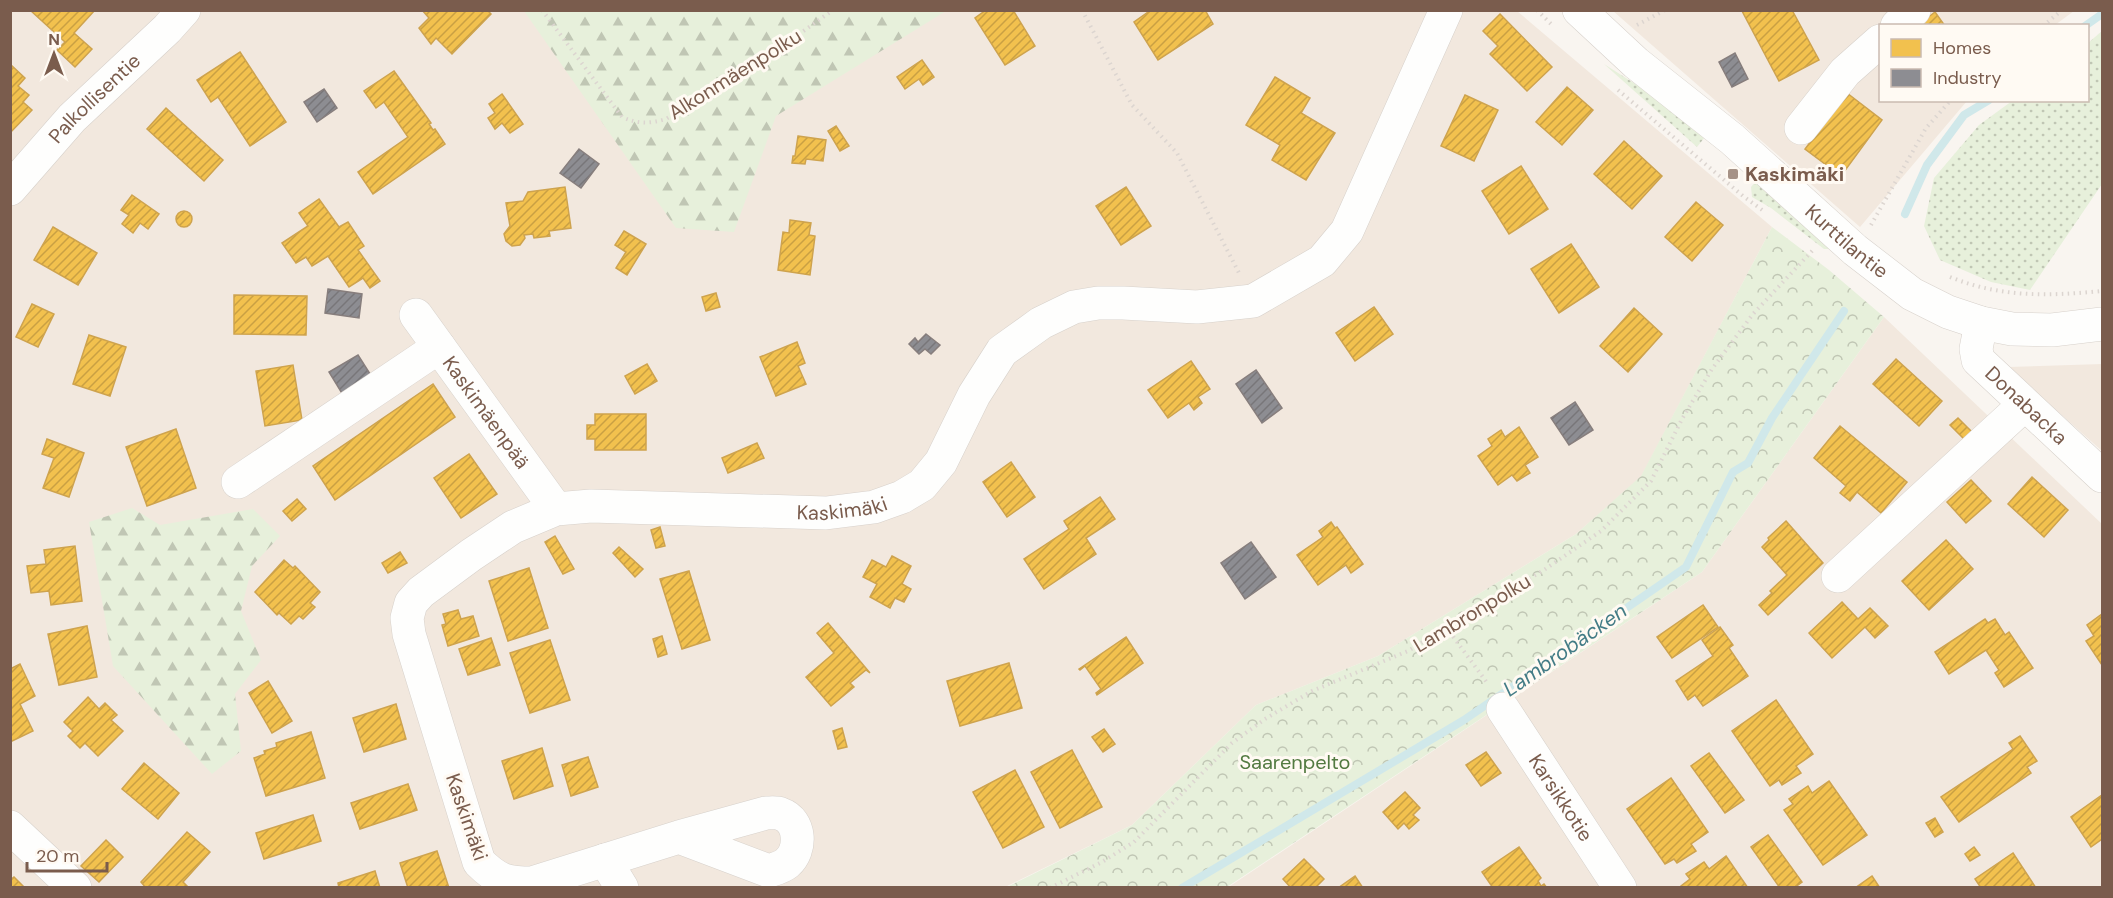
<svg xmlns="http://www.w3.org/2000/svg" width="2113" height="898" font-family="'DM Sans',sans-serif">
<defs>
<pattern id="grass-dots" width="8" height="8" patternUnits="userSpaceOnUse" patternTransform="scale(1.5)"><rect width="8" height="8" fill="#e7f0db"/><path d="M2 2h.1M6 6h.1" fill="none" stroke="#c0c6b4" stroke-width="1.8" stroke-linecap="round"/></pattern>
<pattern id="forest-firs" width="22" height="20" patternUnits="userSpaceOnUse" patternTransform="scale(1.5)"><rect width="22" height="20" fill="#e7f0db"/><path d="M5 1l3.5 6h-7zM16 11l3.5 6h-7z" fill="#c0c6b4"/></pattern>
<pattern id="park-crowns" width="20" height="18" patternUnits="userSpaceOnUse" patternTransform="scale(1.5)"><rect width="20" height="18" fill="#e7f0db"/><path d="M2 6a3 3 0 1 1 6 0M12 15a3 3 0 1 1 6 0" fill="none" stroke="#c0c6b4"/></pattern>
<pattern id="homes-hatch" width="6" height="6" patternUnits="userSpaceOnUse" patternTransform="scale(1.5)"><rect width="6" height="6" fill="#f2c14e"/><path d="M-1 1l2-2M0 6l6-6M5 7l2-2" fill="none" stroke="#c9a043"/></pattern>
<pattern id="industry-hatch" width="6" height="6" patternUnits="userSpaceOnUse" patternTransform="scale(1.5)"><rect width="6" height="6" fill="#8d8d92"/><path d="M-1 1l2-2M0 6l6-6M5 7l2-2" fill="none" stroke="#787679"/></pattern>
</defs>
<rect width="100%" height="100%" fill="#f9f5f0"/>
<g fill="#f2e8de">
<path d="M10,11H1517L1772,227L1641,477L1576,534L1378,656L1256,705L1132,825L1005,887H11Z"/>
<path d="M1613,11H2074L2055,25L1880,26V100L1967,101L1860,227Z"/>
<path d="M1884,317L2102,524V887L1227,888L1702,572Z"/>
<path d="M2102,364V451L2008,367Z"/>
</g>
<g fill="url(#grass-dots)">
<path d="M2102,31V184L2030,290L1991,282L1940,260L1924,226L1934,178L1979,125L2012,101L2088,100V43Z"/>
<path d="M1604,64L1662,101L1705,137L1697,147Z"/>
<path d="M1757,180L1834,246L1830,249H1824L1771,208L1752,197L1751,187Z"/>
</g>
<g fill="url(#forest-firs)">
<path d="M524,11H946L776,116L734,232L676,228Z"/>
<path d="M132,508L160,525L253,509L280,536L252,566L241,611L261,660L235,694L241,751L212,774L113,666L89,522Z"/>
</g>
<path fill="url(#park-crowns)" d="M1772,227L1829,270L1884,317L1702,572L1227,887L1005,888L1132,825L1256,705L1378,656L1576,534L1641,476Z"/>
<g fill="url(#homes-hatch)" stroke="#cea34e" stroke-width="1.5">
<path d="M30,10H95L74,33L92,49L75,67L57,50L65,42Z"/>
<path d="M422,10H487L491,14L452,54L436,38L431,44L419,28L429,18Z"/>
<path d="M986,10H1013L1035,46L1005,65L975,18Z"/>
<path d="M1151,10H1205L1213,24L1158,60L1134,22Z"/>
<path d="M1792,10L1819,60L1779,81L1742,11Z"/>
<path d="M1935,12L1945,26H1917Z"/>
<path d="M1500,14L1552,67L1527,91L1490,54L1498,46L1483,31Z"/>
<path d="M240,52L286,122L250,146L218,97L211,102L197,80Z"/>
<path d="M922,60L934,77L923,85L919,79L905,89L897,77Z"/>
<path d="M10,64L25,78L18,86L29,95L23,102L32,110L10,133Z"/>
<path d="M394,71L431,123L429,124L433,130L435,129L445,144L373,194L358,172L408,137L384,102L376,108L364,91Z"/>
<path d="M1275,77L1310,98L1301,113L1335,133L1306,180L1272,160L1280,145L1246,125Z"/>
<path d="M1567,87L1593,110L1562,145L1536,122Z"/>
<path d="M1847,93L1882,120L1841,176L1805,149Z"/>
<path d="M502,94L523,124L510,133L502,123L495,129L488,118L495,113L489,104Z"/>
<path d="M1465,95L1498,110L1474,161L1441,146Z"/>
<path d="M166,108L223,160L204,181L147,129Z"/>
<path d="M836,126L849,146L840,151L828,131Z"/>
<path d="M798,136L826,140L823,161L806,159L805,164L792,163L793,156H795Z"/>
<path d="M1624,141L1662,176L1632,209L1594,174Z"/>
<path d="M1521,166L1548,209L1509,234L1482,191Z"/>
<path d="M565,187L571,228L549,231L550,236L534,238L533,234L524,235L525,238L520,245L512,246L506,241L504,234L510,226L506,203L523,201L528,192Z"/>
<path d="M1126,187L1151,226L1121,245L1096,206Z"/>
<path d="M132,195L159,214L148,229L140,223L133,233L122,224L129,215L121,210Z"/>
<path d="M319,199L339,227L348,222L364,246L358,250L380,281L370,288L363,278L349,287L328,256L312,266L306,257L296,263L282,243L308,226L299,213Z"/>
<path d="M1696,202L1723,225L1692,261L1665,237Z"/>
<circle cx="184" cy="219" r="8"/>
<path d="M790,220L811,223L809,235L815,236L810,275L778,270L783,232L789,233Z"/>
<path d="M53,227L97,253L78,285L34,260Z"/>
<path d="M624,231L646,244L627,275L616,268L626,252L615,245Z"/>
<path d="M1571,244L1599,287L1559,313L1531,269Z"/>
<path d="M716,293L720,307L706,311L702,297Z"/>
<path d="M234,295L307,296L306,335L234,334Z"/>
<path d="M32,304L54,314L38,347L16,337Z"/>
<path d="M1374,307L1393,334L1355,361L1336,333Z"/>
<path d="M1634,308L1662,334L1628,372L1600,346Z"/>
<path d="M89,335L126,347L110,396L73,384Z"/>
<path d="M797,342L805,363L798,366L806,384L776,396L760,357Z"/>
<path d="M1896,359L1942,401L1919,426L1873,384Z"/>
<path d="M1191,361L1210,389L1198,397L1202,403L1194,410L1189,403L1168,418L1148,390Z"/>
<path d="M647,364L657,381L635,394L625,376Z"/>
<path d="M293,365L302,420L265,426L256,371Z"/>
<path d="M433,384L455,417L335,500L313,466Z"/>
<path d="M595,414H646V450H595V439H587V425H595Z"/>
<path d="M1958,418L1975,435L1967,442L1950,425Z"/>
<path d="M1840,426L1907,482L1881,513L1857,492L1850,501L1840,493L1846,486L1814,458Z"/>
<path d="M1519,427L1538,457L1525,465L1530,473L1517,481L1512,475L1498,485L1478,456L1492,446L1488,439L1501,430L1505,437Z"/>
<path d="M176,429L196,488L147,506L126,447Z"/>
<path d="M47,439L84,453L69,497L43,488L54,458L42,454Z"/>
<path d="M757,443L764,458L728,473L722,458Z"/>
<path d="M469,454L497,494L461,518L434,478Z"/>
<path d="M1011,462L1035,497L1007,517L983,482Z"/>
<path d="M2032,477L2068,510L2044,537L2008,504Z"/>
<path d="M1971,480L1991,501L1966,523L1947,502Z"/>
<path d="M1100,497L1115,519L1086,538L1096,554L1044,589L1024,559L1069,529L1064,521Z"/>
<path d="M297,499L306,509L292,521L283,511Z"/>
<path d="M1786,521L1823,563L1768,615L1759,605L1772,593L1770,591L1787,575L1762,547L1769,540L1768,538Z"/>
<path d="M1331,522L1335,528L1337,527L1363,564L1351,573L1346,565L1318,585L1297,555L1323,537L1319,531Z"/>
<path d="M660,527L665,546L656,548L651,530Z"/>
<path d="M555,536L574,569L563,574L545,542Z"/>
<path d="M1946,540L1973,569L1929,610L1902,581Z"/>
<path d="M75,546L82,601L51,605L49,591L31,593L27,566L46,564L44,550Z"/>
<path d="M619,547L643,569L635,577L613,553Z"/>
<path d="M400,552L407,563L388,573L382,563Z"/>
<path d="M892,556L911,566L902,584L911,589L904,602L895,598L890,608L870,597L877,584L863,577L872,560L886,567Z"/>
<path d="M284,560L293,568L295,566L320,592L310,603L315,607L303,619L299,616L291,624L279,613L277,615L255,592Z"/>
<path d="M529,568L548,628L508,641L489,581Z"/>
<path d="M689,571L710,640L682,649L660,579Z"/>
<path d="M1842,602L1858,619L1870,608L1888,626L1875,638L1865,627L1832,658L1809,633Z"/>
<path d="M1703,605L1718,627L1672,658L1657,637Z"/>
<path d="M458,610L461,619L473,616L479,636L448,646L442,625L446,624L443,614Z"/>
<path d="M2102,614V665L2086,641L2094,636L2087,625Z"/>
<path d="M1985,619L1988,623L1995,619L2005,635L2009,632L2033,668L2004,687L1995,673L1999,670L1986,650L1949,674L1935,652Z"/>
<path d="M828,623L870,673L866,670L850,683L854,687L831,706L806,677L834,653L817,633Z"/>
<path d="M87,626L97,677L59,685L48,634Z"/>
<path d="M1720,627L1733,645L1729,648L1748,676L1703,706L1695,695L1688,700L1676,681L1713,656L1702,640Z"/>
<path d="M662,636L667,654L658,657L653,639Z"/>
<path d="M1126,637L1143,663L1097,695L1096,693L1101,689L1085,666L1080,670L1079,669Z"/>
<path d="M491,638L500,665L468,675L459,649Z"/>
<path d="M550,640L570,700L530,713L510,653Z"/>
<path d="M1009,663L1022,708L960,726L947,681Z"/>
<path d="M20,664L35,696L20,704L33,731L10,742V669Z"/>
<path d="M268,681L292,721L272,733L249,693Z"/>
<path d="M88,697L99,709L105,703L117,715L111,720L123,731L98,756L85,743L80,748L68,736L73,731L64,722Z"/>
<path d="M1776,700L1813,754L1796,766L1801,773L1782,785L1779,780L1770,786L1732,731Z"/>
<path d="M396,704L406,739L364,752L353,718Z"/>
<path d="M842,728L847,747L838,749L833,731Z"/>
<path d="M1104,729L1115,744L1103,752L1092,737Z"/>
<path d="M311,732L325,778L266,796L254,758L265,754L264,751L277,747L276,743Z"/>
<path d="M2020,736L2037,761L2027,767L2031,773L1959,822L1941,797L2013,749L2009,743Z"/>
<path d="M542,748L553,786L514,799L502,761Z"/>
<path d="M1072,750L1102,807L1060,828L1031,772Z"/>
<path d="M1486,752L1501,773L1481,786L1466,765Z"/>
<path d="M1709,753L1744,800L1725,813L1691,766Z"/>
<path d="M588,757L598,787L571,796L562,765Z"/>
<path d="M144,763L179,793L158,819L122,789Z"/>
<path d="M1015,770L1044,827L1003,848L973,792Z"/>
<path d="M1671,778L1708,832L1691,844L1696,851L1677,863L1674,859L1665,864L1627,809Z"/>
<path d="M1829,781L1867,835L1823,865L1784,810L1793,804L1789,799L1808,786L1812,793Z"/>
<path d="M408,784L417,810L360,829L351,803Z"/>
<path d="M1405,792L1420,808L1413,815L1419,820L1409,829L1404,823L1398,829L1383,812Z"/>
<path d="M2102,795V839L2091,847L2071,817Z"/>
<path d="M313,815L321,841L264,859L256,833Z"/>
<path d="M1935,818L1943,832L1935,837L1926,823Z"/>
<path d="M187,832L210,852L183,882L189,888H146L141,882Z"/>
<path d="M1768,835L1802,882L1794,888H1780L1751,847Z"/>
<path d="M106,840L123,857L99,882L81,866Z"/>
<path d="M1519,847L1541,878L1538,881L1541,886L1544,884L1547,888H1493L1482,872Z"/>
<path d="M1974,847L1980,855L1970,861L1965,854Z"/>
<path d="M437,851L449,888H408L400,863Z"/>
<path d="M2013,853L2036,888H1981L1975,879Z"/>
<path d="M1726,856L1748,888H1682L1681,886L1690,879L1686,874L1704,862L1709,869Z"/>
<path d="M1304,859L1324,879L1315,888H1291L1283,879Z"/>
<path d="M375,871L380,888H339L338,883Z"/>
<path d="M1355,876L1363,888H1338Z"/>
<path d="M1872,876L1880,888H1855Z"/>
<path d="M14,877L25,888H10V880Z"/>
</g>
<g fill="url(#industry-hatch)" stroke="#877e7d" stroke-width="1.5">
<path d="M1735,53L1748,79L1732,87L1719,62Z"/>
<path d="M324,89L337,108L317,122L304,102Z"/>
<path d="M579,149L599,164L581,188L560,173Z"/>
<path d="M328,289L362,294L359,318L325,313Z"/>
<path d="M926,334L940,345L931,354L925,349L919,354L909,344L915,338L918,342Z"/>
<path d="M358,355L372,377L343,395L329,372Z"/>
<path d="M1256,370L1282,408L1262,423L1236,384Z"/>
<path d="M1575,402L1593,430L1569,445L1551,418Z"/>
<path d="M1251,542L1276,577L1245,599L1221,563Z"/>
</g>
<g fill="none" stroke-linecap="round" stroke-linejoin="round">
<g stroke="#d0e8ea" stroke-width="8">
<path d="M2085,26L2102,14"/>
<path d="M1905,214L1927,165L1964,115L1989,100"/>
<path d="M1182,888L1464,720L1686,567L1733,472L1748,463L1772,418L1844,311"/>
</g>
<g stroke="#d7d1cb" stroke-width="34">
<g id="minor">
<path id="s1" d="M1579,10L1636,63L1732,139L1855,250L1912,294L1948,312L1981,323L2012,329L2052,330L2102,324"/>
<path d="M1897,26L1914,10"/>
<path d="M1801,128L1845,72L1880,41"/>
<path id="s2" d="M10,189L72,118L167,29L184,10"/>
<path id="s3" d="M416,315L556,509"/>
<path id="s4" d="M1981,323L1976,349L1978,360L2102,476"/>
<path d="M238,482L439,347"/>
<path d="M1838,576L2024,405"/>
<path id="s5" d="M1503,709L1620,888"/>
<path d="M10,827L75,888"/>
<path id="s6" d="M679,837L766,813C771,813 776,812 781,814C801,821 802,850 787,863C782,867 775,869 769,871L679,837L532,883C507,883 498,881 479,862L409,634L407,618L411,603L421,592L471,555L513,527L556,509L591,506L826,513L874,507L902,497L922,485L941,462L974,395L1002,351L1041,323L1074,307L1098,303H1123L1197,307L1253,301L1322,261L1347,231L1446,10"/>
<path d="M605,860L622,888"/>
</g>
</g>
<g stroke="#dcd5d0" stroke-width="4" stroke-dasharray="1.5 4.5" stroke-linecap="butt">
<path d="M542,10L622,117C638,124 649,124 666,119L774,52L833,10"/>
<path d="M1082,10L1132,105L1177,153L1239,273"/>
<path d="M1537,10L1553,26"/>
<path d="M1637,25L1665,10"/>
<path d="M2043,26L2062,10"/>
<path d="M1618,90L1743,196L1765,212"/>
<path d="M1871,225L1926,128L1951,100"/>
<path d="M1950,277C2002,298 2048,296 2102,291"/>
<path d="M1446,627L1488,684"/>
<path d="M1050,888L1102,862L1134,842L1232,743L1265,719L1312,691L1408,651L1493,599L1544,570L1601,531L1651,481L1682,419L1712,369L1753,314L1813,250"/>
</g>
<use href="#minor" stroke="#fefefd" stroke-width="33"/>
</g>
<rect fill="#a69286" stroke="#fffaf3" stroke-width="2" x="1727" y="168" width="12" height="12" rx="3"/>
<g text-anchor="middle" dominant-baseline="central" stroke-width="6" stroke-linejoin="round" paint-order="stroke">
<g font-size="20" fill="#7a5c4d" stroke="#fffaf3">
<text transform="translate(735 74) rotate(-32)">Alkonmäenpolku</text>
<text stroke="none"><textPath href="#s2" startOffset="124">Palkollisentie</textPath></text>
<text stroke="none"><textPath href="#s1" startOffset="354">Kurttilantie</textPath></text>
<text stroke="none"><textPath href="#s4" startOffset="104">Donabacka</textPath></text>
<text stroke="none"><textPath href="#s3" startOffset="120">Kaskimäenpää</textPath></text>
<text stroke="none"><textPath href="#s6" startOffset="1224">Kaskimäki</textPath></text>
<text transform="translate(1472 613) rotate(-31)">Lambronpolku</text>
<text stroke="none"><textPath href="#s5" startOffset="106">Karsikkotie</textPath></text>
<text transform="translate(467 817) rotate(71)">Kaskimäki</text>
</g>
<g font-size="20" font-weight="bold" fill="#7a5c4d" stroke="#fffaf3" text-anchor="start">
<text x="1745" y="174">Kaskimäki</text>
</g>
<g font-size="20" fill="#537a41" stroke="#fffaf3">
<text x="1295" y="762">Saarenpelto</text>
</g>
<g font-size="21" font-style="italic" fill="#437c86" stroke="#fffaf3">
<text transform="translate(1565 650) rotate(-35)">Lambrobäcken</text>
</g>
</g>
<rect width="2113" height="898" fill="none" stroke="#7a5c4d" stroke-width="24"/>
<rect x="1879" y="24" width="210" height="78" fill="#fffaf3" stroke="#cabbb1" stroke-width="1.5"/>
<rect x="1891" y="39" width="30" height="18" fill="#f2c14e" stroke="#cabbb1" stroke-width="1.5"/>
<text x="1933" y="54" font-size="18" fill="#7a5c4d">Homes</text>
<rect x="1891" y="69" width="30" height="18" fill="#8d8d92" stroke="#cabbb1" stroke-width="1.5"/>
<text x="1933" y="84" font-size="18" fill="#7a5c4d">Industry</text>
<g transform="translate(54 54)" stroke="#fffaf3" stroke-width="4.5" paint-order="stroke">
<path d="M0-4.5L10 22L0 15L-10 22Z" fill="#7a5c4d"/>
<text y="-9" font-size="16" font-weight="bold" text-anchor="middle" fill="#7a5c4d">N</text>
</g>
<path d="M27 862v9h80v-9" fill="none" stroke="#7a5c4d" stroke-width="3"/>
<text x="36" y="862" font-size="18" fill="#7a5c4d" stroke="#fffaf3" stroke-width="4.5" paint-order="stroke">20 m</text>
</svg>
